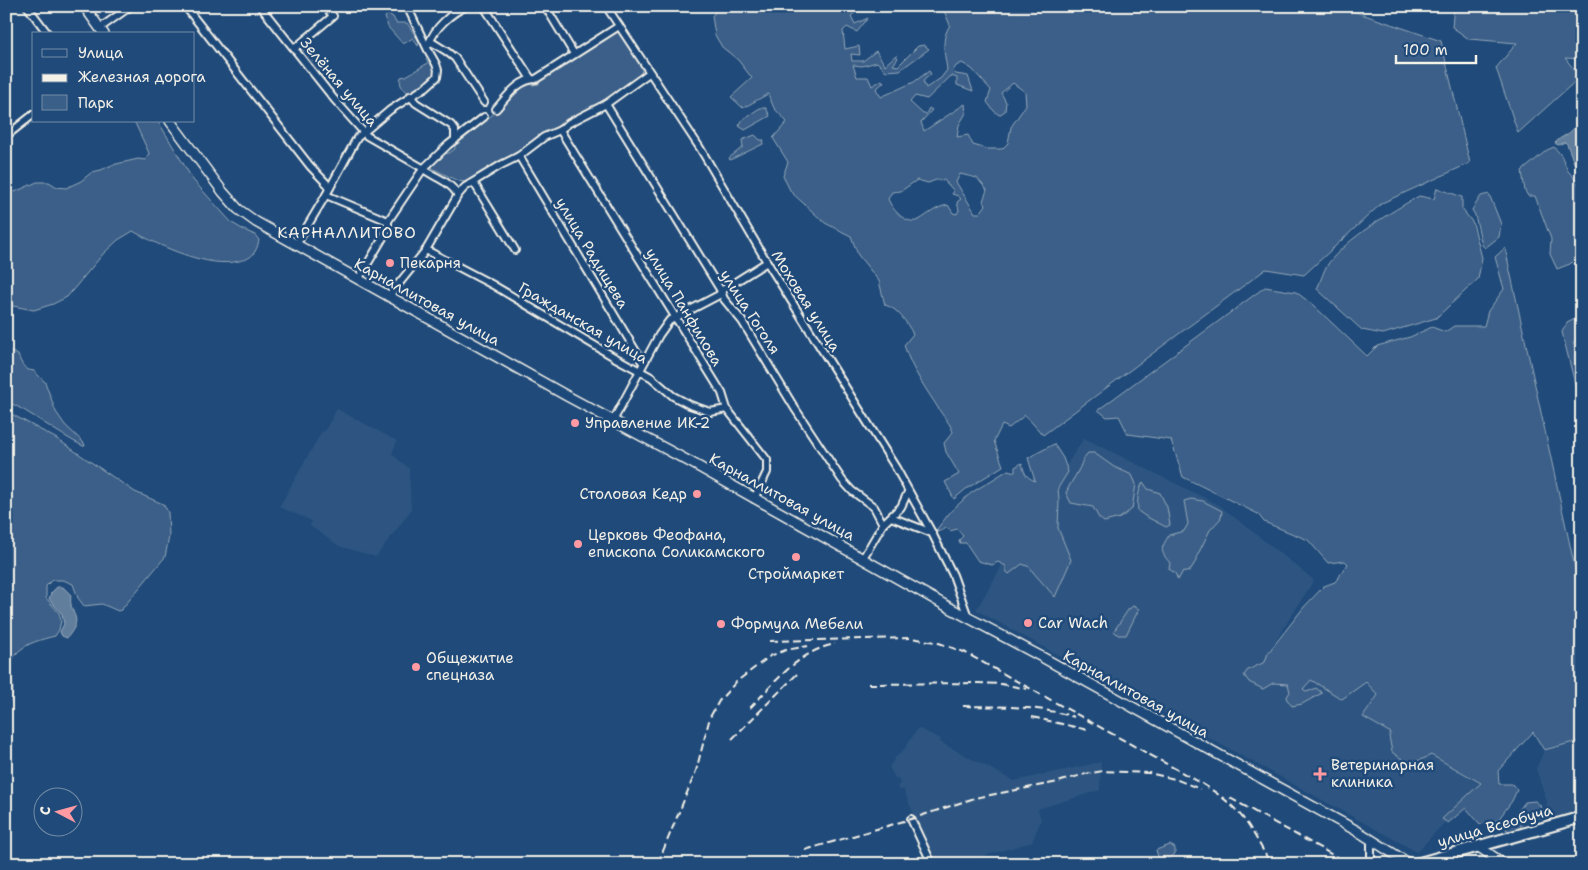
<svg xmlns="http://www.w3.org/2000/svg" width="1588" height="870" font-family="'Shantell Sans',sans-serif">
<rect width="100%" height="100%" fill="#1f4a7a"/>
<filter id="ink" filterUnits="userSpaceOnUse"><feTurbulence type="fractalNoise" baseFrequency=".02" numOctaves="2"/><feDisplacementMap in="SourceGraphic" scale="10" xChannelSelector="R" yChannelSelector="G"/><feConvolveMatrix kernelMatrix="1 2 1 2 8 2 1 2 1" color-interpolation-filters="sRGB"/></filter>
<g filter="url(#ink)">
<g fill="#2d5581">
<path d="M337,409L397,441L392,454L409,468L411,510L376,557L339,546L310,526L312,521L279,507L322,431L324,432Z"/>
<path d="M1084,438L1219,505L1314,580L1268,653L1366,682L1378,695L1363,717L1481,784L1417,852L976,610L1007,557Z"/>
<path d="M918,728L941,739L940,742L1014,781L1101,762L1100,790L1038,809L1041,820L1032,842L957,864H935L903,789L899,791L897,786L900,784L898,778H895L889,767L895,758L905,748Z"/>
<path d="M1582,740V811L1546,822L1545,813L1547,801L1536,769L1544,750Z"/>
</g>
<g fill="#3a5f88" stroke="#97a8b8" fill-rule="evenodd">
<path d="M716,6H854L856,12L851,16L855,24L868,18L857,32L847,27L843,31L845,49L859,46L860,55L851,54L852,61H863L876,51L885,65L896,55L898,58L893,65L898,66L918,46L924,45L929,49L900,70L886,71L877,62L862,66L853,65L857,77H868L872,86L882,80L884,82L876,89L881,97L914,82L929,71L931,74L923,81L926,88L941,78L947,70C945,53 940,41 950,25L942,6H1194L1197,8L1199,6H1338L1441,41L1470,163L1382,203L1304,275L1266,269L1043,435L1025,415L1009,428L1002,425L994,441L1003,466L966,489L954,499L945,482L959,474L946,452L944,443L953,432C950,423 945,419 940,411C927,390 911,369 904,345L913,334C907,323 898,308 885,305L879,281L858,255L851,236L825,223L791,192L783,176L788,162L773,138L787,122L774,108L768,94L743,108L731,97L752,78L738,60L722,47L715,35L712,16L717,9ZM962,63L972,69L991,90L987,102L994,111L999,115L1005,111L1006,102L1001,93L1013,83L1025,92L1026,105L1011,127L1008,143L1002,149H987L973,145L968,135L957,137L959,125L966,113L965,104L924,131L921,122L932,110L929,108L926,114H923L910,102L915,96L927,99L951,76L957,78V85L973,91L968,76L956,74L953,71L956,66ZM960,174L977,178L987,190L983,201L986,205L980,213H975L956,182ZM917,180L928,183L936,180H944L954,191L952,194L958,196L961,199L957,202L959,210L957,214L953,213L948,205C936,207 929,214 919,220C906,226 892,209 888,199L892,192L901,191Z"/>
<path d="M1454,6H1582V59L1565,58L1580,77L1518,133L1496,68L1517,43L1469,39L1452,27Z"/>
<path d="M388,14L393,17L396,23H407L419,41L418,46L413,38L403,44L388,27L385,17Z"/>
<path d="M612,32L621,33L642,67L641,76L607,101L517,154L501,160L477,177L465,182L458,181L432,168C433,162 435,160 441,159L444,154L449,153L455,149V144L457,140C470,131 484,122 496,112C507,101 514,89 529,84L533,85L539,84L543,76Z"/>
<path d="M302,49C315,52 326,63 330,76L328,80L321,77L300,51Z"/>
<path d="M428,58L431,59L437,70L435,77L411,94C404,91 398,85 401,77L406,76L428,63L426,59Z"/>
<path d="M760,108H766L770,116L745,130L739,126L743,119Z"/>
<path d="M134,121H158L193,180L232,223L244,230L255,235L259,240C258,246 255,254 250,257C248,259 242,260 239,261C209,269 159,246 133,231L118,240L103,254L67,297L53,304L34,310L13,306L6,302V196L37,182H49L57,187L66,188L81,181L92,172L101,170L112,165L138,159L146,160L149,153Z"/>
<path d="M755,135L760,140H764L763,144L730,160L729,158L743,147L742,140Z"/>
<path d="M1554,147L1561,155L1568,171L1575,179L1582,190V235L1579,237L1582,243V252L1570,264L1557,269L1550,254L1551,239L1535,196H1528L1525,191L1522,171L1547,150Z"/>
<path d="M1437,188L1462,197V209L1473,223L1482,258L1478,279L1436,318L1383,334L1362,330L1317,289C1321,281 1323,271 1328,264C1347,238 1391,212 1419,196L1434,199Z"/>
<path d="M1489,194L1501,224L1499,237L1485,248L1482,245L1475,215L1472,210L1481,196Z"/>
<path d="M1505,248L1582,600V740L1544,750L1533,732L1498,771L1499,784H1512L1517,790L1512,801L1498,820L1480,824L1466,808L1448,823L1442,819L1481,783L1431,755C1414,764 1407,764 1392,752L1389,736L1391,733L1363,717L1378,695L1366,682L1342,699L1311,680L1303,689L1307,692L1316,688L1322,693L1302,704L1292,706L1286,698L1290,692L1288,684L1273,683L1263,689L1249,682L1244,675L1248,670L1265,662L1268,653L1304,607L1324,586L1335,582L1348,564L1345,561L1328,563L1308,540L1264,522L1258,514L1183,477L1171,440L1128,434L1119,416L1107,417L1098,410L1265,287L1296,292L1313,305L1367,356L1377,346L1410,337L1432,327L1445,332L1454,326H1484L1488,311L1504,289L1495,257Z"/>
<path d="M1575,319L1582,322V335H1579L1573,343L1576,349L1582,351V412L1562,332L1567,323Z"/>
<path d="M6,326C8,333 7,346 10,351L18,355C22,365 24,370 34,371L45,382L56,412L65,425L84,443L85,446H83C56,433 33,413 6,401Z"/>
<path d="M6,411L57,439L135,492L163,504L168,512L169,537L165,557L121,610L118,611L102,604L84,606L78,598L73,584L63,580H52L46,586V598L59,613L61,621L59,630L55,636C43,639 25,643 16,654C5,668 21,696 6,706Z"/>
<path d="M1054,444L1063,458L1068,472L1058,488L1059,500L1058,528L1071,560L1055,597L1033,572L1030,567L1022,564L1009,574L1006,571V566L998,562L992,565L978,561L966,543H960L959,540L963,536L957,529L950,531L947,528L938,532L937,529L951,511L971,493L1008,470L1015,472V467L1022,463C1024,473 1026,477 1035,481L1028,458Z"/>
<path d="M1088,453H1094L1114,467L1132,475L1136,484L1132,509L1120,518L1104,522L1099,518L1093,507L1071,503L1066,493C1069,485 1074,479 1078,471C1082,464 1082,459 1088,453Z"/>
<path d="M1143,482L1148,489L1160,493L1167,507L1170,525L1166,527L1145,516L1138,511C1137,499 1138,492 1143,482Z"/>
<path d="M1191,499L1203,501L1222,511L1221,518L1210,530L1196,558V561L1189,572L1183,571L1178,580L1175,573L1169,569L1170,563C1159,550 1161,549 1169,535L1184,531L1188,524L1184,501Z"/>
<path d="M1133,606L1139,609L1126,635H1118L1114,631L1128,610Z"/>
<path d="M1535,801L1540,805L1542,817L1521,820V827L1512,831L1506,830L1508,825L1525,802Z"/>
<path d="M1170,845L1175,848V854L1170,858L1159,860L1156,850Z"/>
</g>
<g fill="#627e9d" stroke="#9cacbb">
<path d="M1582,109V171L1578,165L1574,163L1567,144L1565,142L1558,145L1555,143C1561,136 1569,135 1574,128C1578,122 1577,115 1582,109Z"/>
<path d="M57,587H63L71,595C68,617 86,615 67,638L62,636L60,632L64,624L62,614L49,599L51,593Z"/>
</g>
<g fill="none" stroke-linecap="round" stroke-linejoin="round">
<g stroke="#f4f1e8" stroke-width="10">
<g id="street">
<path d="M27,6L48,34"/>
<path d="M185,6L310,166L330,187"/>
<path d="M260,6L334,99L367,136L421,167C435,179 447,178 458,195"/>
<path d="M482,6L485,8L531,79"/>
<path d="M545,6L574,54"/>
<path d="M606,6L700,148L767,262L896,468L932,533L953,575L968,617"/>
<path d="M100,28L131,6"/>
<path d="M430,41L446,51L455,58L484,102"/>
<path d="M429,44C434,28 452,12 467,6"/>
<path d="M295,48L333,16L325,6"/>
<path d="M410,96L416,103L451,125L455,130V140"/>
<path d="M606,104L721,291L724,299L742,321L794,407L842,480L852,491L874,507L883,524"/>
<path d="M496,109C506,98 518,79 536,79L619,26"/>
<path d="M560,130L722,393L727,409L767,460V472L754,499"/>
<path d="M6,136L34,114"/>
<path d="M519,156L643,363"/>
<path d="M474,183L515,250"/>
<path d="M326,195L388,221"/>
<path d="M296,245L326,195L357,138L390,110L426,87L437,77L438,70L436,64L428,50L407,6"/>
<path d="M426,250L493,285L614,357L651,377L673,396L690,405L710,412L727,409"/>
<path d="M358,280L384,236L388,228V221L423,169L448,145L484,117"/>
<path d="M388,297L426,250L458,195L465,187L501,165L519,156L544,137L560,130L569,123L606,104L649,73"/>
<path d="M613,421L659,335L669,321L719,295L721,291L767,262"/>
<path d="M891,517L932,533"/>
<path d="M863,558L883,524L901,507L908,492"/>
<path d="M911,819L932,864"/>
<path d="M1370,864L1371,858V839"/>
</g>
</g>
<g stroke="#f4f1e8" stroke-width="12">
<g id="secondary">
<path d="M84,6L104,34"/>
<path d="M170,121L223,192L238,209L256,222L567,396L692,463L952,609L1040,656L1359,832L1410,864"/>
<path d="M1479,847L1504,864"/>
</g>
</g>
<g stroke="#f4f1e8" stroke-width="14">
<path id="primary" d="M1416,864L1582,817"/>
</g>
<use href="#street" stroke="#1f4a7a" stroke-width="6"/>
<use href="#secondary" stroke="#1f4a7a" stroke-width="9"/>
<use href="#primary" stroke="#1f4a7a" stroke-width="10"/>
<g stroke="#f4f1e8" stroke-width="2" stroke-dasharray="8 4" stroke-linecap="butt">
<path d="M770,641L910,638L936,642L964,652L1192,778C1208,787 1224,797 1237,811C1251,826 1260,846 1271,864"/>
<path d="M868,684L978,683L1001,684L1027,689"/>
<path d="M963,706C1001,707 1037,705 1074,717"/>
<path d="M750,708C775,682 799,651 835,644"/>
<path d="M1032,717L1088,730"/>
<path d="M732,739L799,672"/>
<path d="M1230,798L1349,864"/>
<path d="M805,850L911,819L975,798L1058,782L1085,774L1103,771L1149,773L1175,779L1200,789"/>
<path d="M658,863L696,771L710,717L719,701L736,682L770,656L786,650L808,646"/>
</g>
</g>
</g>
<g fill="#ff9aa2" stroke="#1f4a7a" stroke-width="2">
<circle cx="390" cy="263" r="5"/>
<circle cx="575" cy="423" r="5"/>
<circle cx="697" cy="494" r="5"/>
<circle cx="578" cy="544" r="5"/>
<circle cx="796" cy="557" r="5"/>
<circle cx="1028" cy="623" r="5"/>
<circle cx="721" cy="624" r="5"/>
<circle cx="416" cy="667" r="5"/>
<path d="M1317.5 766.5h5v5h5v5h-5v5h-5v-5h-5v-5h5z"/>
</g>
<g text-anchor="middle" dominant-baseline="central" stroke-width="5" stroke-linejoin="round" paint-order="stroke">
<g font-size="15" fill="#f4f1e8" stroke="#1f4a7a">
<text transform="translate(339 82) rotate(50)">Зелёная улица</text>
<text transform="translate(592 253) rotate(59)">улица Радищева</text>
<text transform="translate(806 301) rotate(58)">Моховая улица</text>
<text transform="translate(427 302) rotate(29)">Карналлитовая улица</text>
<text transform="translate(684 307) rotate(59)">улица Панфилова</text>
<text transform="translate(750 312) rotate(57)">улица Гоголя</text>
<text transform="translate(583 323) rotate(30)">Гражданская улица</text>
<text transform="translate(782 497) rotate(29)">Карналлитовая улица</text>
<text transform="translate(1136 694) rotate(29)">Карналлитовая улица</text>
<text transform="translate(1495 826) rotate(-16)">улица Всеобуча</text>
</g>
<g font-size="15" fill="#f4f1e8" stroke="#1f4a7a" text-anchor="start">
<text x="400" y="263">Пекарня</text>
<text x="585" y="423">Управление ИК-2</text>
<text x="687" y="494" text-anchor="end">Столовая Кедр</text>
<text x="588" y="535">Церковь Феофана,<tspan x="588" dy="17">епископа Соликамского</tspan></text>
<text x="796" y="574" text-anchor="middle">Строймаркет</text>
<text x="1038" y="623">Car Wach</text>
<text x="731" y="624">Формула Мебели</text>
<text x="426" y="658">Общежитие<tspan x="426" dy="17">спецназа</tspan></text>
<text x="1331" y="765">Ветеринарная<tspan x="1331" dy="17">клиника</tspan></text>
</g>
<g font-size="16" letter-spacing="1" fill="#f4f1e8" stroke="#1f4a7a">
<text x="347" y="232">КАРНАЛЛИТОВО</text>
</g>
</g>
<rect width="1588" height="870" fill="none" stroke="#1f4a7a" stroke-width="25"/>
<rect x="12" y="12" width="1563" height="845" fill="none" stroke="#f4f1e8" stroke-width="2" filter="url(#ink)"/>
<rect x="32" y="32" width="162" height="90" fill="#1f4a7a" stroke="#748da6"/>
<rect x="42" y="49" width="25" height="8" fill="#1f4a7a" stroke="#748da6"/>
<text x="78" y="58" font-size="15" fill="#f4f1e8">Улица</text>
<rect x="42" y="74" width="25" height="8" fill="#f4f1e8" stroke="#748da6"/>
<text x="78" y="82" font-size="15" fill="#f4f1e8">Железная дорога</text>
<rect x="42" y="95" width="25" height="15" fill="#3a5f88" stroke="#748da6"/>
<text x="78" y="108" font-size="15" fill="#f4f1e8">Парк</text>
<g transform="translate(58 812) rotate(276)"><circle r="24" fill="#1f4a7a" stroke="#748da6"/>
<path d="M0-4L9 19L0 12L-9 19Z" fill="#ff9aa2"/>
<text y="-8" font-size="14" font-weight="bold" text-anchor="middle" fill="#f4f1e8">С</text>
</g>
<path d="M1396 55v8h80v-8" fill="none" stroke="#f4f1e8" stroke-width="2.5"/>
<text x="1403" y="55" font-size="15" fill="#f4f1e8" stroke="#1f4a7a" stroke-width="4" paint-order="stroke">100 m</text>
</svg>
